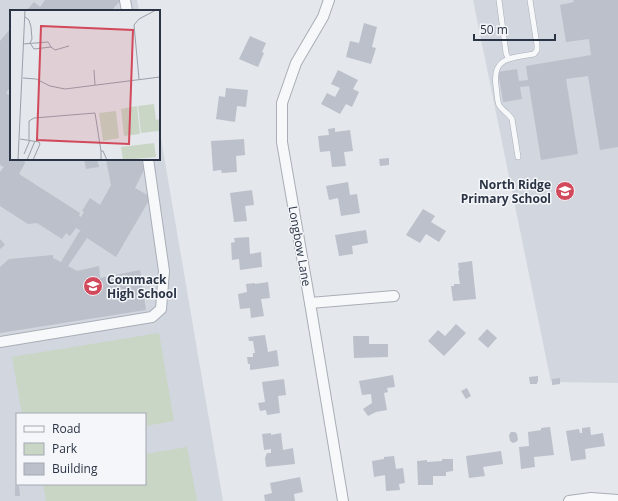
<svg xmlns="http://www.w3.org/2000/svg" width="618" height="501" font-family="'Open Sans',sans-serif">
<rect width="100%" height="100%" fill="#e4e7ec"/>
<g fill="#d2d6de" fill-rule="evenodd">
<path d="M0,0H137L139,11H11V159H159V127L223,501H0ZM17,414H145V484H17Z"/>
<path d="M473,0H618V383L551,382Z"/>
</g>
<g fill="#c9d6c5">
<path d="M159,333L174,421L145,426V414H22L12,357Z"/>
<path d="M187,447L197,501H46L43,484H145V454Z"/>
</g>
<g fill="#bbc0ca">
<path d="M45,0H120V1L111,11H26L34,2L40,7Z"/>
<path d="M573,0H618V147L600,150L588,76L566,79L578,154L541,160L529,86L520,87L522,99L503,102L498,72L517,69L519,81L528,80L526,66L591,55L589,39L566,42L560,5L574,2Z"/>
<path d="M364,23L377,27L372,47L376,48L371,64L346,57L350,41L359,43Z"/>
<path d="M11,28V86L6,93L11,97V159H24L25,163L19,174L80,213L79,216L81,217L84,212L82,211L90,198L100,205L111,185L106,159H145V168L135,188L151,197L116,257L87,238L68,266L77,271L99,266L100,278L140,270L146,310L0,333V267L9,259L53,255V258L61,262L79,232L81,231L76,228L70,236L66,233L62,239L37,223L28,224L0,206V172L4,167L0,165V41Z"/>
<path d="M250,36L266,43L262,52L264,53L258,67L239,59Z"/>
<path d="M338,70L358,80L353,89L359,92L352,107L346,104L340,114L321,104L327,93L335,97L340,88L331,84Z"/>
<path d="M226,88L248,90L246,107L237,106L235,122L216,119L219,96L225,97Z"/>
<path d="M335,128V132L350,130L353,151L344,152L346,166L332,167L330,151L320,152L318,136L329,135L328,129Z"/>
<path d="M244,139L245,155L236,156L237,172L222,173L221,170L213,171L211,141Z"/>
<path d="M389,158V165L380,166L379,159Z"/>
<path d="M84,159H97L99,167L86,169Z"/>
<path d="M348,182L350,195L357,194L360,213L341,216L338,198L329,200L326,186Z"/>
<path d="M252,190L254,205L245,206L247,221L234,222L230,193Z"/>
<path d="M423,209L435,216L431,222L446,231L439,242L426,234L420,243L406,235Z"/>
<path d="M366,230L368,243L352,246L353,254L339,256L335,235Z"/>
<path d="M249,237L250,254L261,252L262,267L240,270L239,259L232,260L231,243L235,242L234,238Z"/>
<path d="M0,239L5,245L0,249Z"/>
<path d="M472,261L476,299L453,301L451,286H454V284H460L458,271H459L458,263Z"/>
<path d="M268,282L270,298L261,299L264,316L251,318L250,308L240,309L238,294L247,292L246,284L255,283V284Z"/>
<path d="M456,324L466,333L444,356L428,341L438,330L445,336Z"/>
<path d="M487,329L497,338L488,348L478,339Z"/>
<path d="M265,335L268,352L277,350L279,366L250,370V364H248L247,357H253V353H255L253,341H249L248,337Z"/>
<path d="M353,336H369V344H388V357L354,358Z"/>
<path d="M393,375L395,387L387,388L388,392L384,393L387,410L376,412L368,416L363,409L372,403L371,394L362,395L359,381Z"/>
<path d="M538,376V382H537V384H530L529,377Z"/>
<path d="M560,378V384L552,385V379Z"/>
<path d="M284,379L286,395L278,396L280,413L267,415L266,410L260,411L258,403L265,402L262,382Z"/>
<path d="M467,388L471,396L466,399L461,391Z"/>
<path d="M550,427L554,455L534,457L535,467L521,469L519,447L529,446L528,432L541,430V428Z"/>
<path d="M590,427L591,435L603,433L605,446L585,449L586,459L571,461L566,431L579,429L580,433H582V428Z"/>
<path d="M511,432H515L517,434L518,440L516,442L513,443L510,441L509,435Z"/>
<path d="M271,433V435L281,433L283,450L293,448L295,464L266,467L265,458L267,453H271V449L264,450L262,434Z"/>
<path d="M501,451L503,464L483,467L485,476L469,478L466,456Z"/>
<path d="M394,456L396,469L403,468L405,483L399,484L400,490L386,491L385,475L374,477L372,461L384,459V457Z"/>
<path d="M442,459H453V471L446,472V476H433V485H418L417,461L427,460V462L442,461Z"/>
<path d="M300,477L303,492L294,494L295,501H265L264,495L272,493L270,483Z"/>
<path d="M15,486H19L20,496H15Z"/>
</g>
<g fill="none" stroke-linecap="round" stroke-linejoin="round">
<g stroke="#a9aeb7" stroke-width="6">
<g id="lane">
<path d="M499,0L506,53L508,58"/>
<path d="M518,157L512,119C508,113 502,110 499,105C497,100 497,92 496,86C492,57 511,58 534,54L537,50V45L530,0"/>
</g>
</g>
<g stroke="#a9aeb7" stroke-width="12">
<g id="street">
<path d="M125,0L127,11"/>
<path d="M329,0L323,17L296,63L282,103V142L310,303L343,501"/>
<path d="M310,303L394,296"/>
<path d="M0,342L152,317L161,309L164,271L148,159"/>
<path d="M569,501L591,498L618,500"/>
</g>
</g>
<use href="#lane" stroke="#f7f8fa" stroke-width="5"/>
<use href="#street" stroke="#f7f8fa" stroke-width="10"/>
</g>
<defs>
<g id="school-disc" transform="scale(1)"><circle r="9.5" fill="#d1495b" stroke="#f4f6f9"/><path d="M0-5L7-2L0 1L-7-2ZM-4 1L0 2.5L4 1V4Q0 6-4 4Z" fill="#fff"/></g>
</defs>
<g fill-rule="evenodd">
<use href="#school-disc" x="565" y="191"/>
<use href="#school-disc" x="93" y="286"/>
</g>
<g text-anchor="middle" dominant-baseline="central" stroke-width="3" stroke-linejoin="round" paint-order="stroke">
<g font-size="12" font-weight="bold" fill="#2b3445" stroke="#f4f6f9" text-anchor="end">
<text x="551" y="184">North Ridge<tspan x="551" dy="14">Primary School</tspan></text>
<text x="107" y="279" text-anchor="start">Commack<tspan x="107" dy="14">High School</tspan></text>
</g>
<g font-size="12" fill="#2b3445" stroke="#f4f6f9">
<text transform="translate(300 246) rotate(80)">Longbow Lane</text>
</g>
</g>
<g transform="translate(10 10)">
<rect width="150" height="150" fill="#e4e7ec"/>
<path d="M144,94L146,110L150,109V124L148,121L131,123L128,96ZM127,96L130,124L114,126L111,99ZM106,101L109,128L93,131L89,103ZM144,133L146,147L113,150L111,137Z" fill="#c9d6c5"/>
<path fill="none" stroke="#9a9fa9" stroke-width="1" d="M15,7L19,10L21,17L22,29L20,33M20,33L24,39L41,37L45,40L59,36M13,34L38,32L41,37M84,60L85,75M13,68L26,69L40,76L55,79L150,67M129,69L124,15L129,9L146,0M10,129L29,132L30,134L23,150M19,130V111L24,108L85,103L91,141M14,144L20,130M8,150L15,0M17,150L25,131M91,150V141H93L97,150"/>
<path fill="#d1495b" fill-opacity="0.15" stroke="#d1495b" stroke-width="2" d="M31,16L123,20L119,134L27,130Z"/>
<rect width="150" height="150" fill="none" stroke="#2b3445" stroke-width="2"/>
</g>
<rect x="16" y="413" width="130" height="72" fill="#f4f6f9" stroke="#a4a8b1"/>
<rect x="24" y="426" width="20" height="6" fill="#f7f8fa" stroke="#a4a8b1"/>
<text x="52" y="433" font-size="12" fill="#2b3445">Road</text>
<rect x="24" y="443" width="20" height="12" fill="#c9d6c5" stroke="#a4a8b1"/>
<text x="52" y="453" font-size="12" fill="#2b3445">Park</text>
<rect x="24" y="463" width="20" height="12" fill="#bbc0ca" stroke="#a4a8b1"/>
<text x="52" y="473" font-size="12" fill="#2b3445">Building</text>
<path d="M474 34v6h81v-6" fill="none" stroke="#2b3445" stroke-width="2"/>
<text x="480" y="34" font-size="12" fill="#2b3445" stroke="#f4f6f9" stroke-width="3" paint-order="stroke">50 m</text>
</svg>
